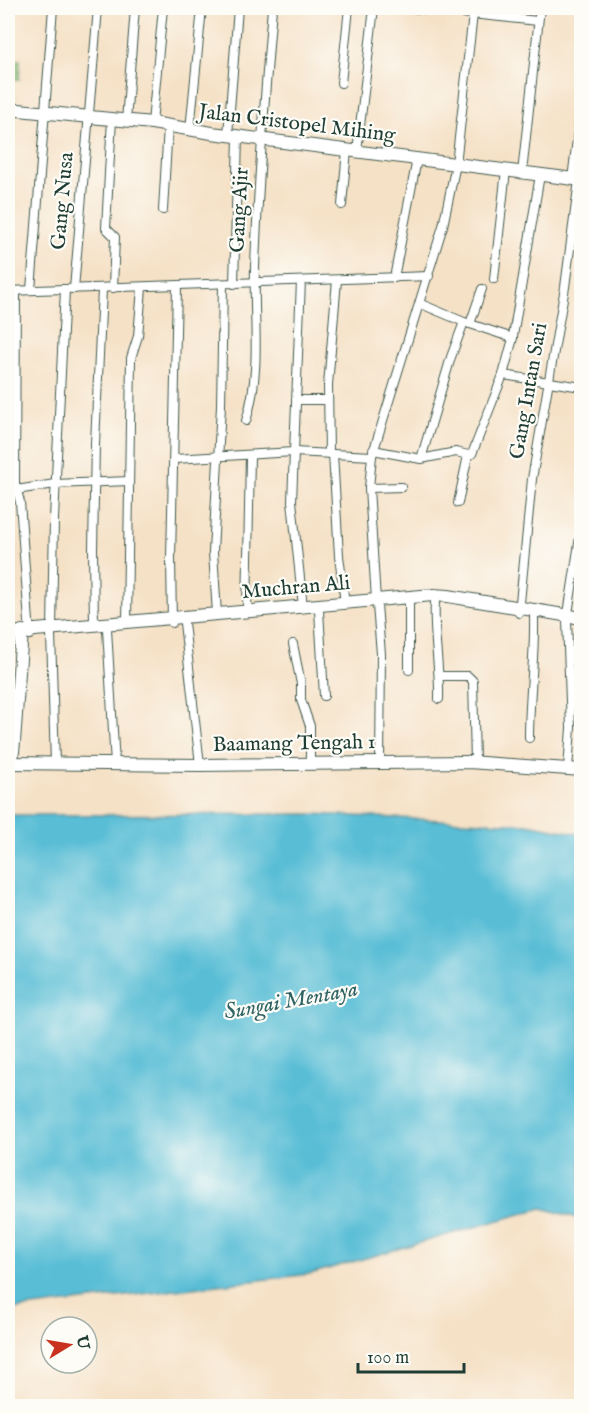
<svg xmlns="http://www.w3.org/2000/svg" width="589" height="1414" font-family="'IM FELL English',serif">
<rect width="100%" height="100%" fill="#fdfcf7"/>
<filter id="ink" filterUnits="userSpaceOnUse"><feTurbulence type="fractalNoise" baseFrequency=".0167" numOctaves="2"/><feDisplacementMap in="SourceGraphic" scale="12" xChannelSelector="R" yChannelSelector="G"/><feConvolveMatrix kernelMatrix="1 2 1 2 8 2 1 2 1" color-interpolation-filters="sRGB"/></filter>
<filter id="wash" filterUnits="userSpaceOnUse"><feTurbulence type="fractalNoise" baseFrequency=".008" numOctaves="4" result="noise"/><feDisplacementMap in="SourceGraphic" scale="24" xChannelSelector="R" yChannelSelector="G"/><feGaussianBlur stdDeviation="1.35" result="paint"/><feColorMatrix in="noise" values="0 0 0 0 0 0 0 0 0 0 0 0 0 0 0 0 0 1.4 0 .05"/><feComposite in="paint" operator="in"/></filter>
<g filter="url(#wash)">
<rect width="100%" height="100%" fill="#f5e1c6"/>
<path fill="#8dcb81" stroke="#56845a" stroke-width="1.5" d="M8,60H20L19,79H8Z"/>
<path fill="#58bdd5" stroke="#3c7d84" stroke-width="1.5" d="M311,814L527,824L581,834V1219L542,1208L310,1274L8,1310V815Z"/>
</g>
<g filter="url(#ink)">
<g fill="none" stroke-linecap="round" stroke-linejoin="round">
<g stroke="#3f564a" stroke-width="10">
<g id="street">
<path d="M412,8L538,21"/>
<path d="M341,83L349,8"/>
<path d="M112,119L106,228L115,237L113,288"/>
<path d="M126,121L135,8"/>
<path d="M152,123L163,8"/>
<path d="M190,130L202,8"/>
<path d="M228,135L238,8"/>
<path d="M357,151L374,8"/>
<path d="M522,173L540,8"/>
<path d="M572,179L582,99"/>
<path d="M342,205L347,150"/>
<path d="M163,210L168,126"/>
<path d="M394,278L417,159"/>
<path d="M494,279L506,170"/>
<path d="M301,281L292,501L303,607"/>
<path d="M234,284L238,136"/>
<path d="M74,289L98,8"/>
<path d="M31,290L53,8"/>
<path d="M8,291L429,276"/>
<path d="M16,291L15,483L20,502L30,635"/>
<path d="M421,304L464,322L513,338"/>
<path d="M470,324L482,289"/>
<path d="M503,375L582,387"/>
<path d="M296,400H328"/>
<path d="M246,421C262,370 253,319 255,267C258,180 265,94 272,8"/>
<path d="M373,450L421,459L456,452L468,455L472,454L503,375L512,342L540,175"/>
<path d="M329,453L328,385L337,280"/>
<path d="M333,454L339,556L345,603"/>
<path d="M174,459L294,452L372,456"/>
<path d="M421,459L451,357L464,322"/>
<path d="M369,488L402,487"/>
<path d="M8,494L16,490L55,484L129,481"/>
<path d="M458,503L468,455"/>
<path d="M376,600L369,488L372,456L443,226L456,164L473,14"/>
<path d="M435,602C433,635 440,667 439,699"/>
<path d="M377,605L381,654L380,763"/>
<path d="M319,610L324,696"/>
<path d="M247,612L250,456"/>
<path d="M519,613L532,479L565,287L579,180"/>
<path d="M217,614L213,552L221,406L223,284"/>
<path d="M127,623L131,358L138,336L142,288"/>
<path d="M172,623L171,558L177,287"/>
<path d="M184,623L200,765"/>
<path d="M94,625L93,549L95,444L102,289"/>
<path d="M52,628L54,519L65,289"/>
<path d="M107,629L115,765"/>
<path d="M51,634L55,763"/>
<path d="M293,644L301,684V700L310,726V763"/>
<path d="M409,670V603"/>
<path d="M439,676H468L473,681L475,762"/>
<path d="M529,738C529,697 535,657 534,616"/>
<path d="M568,769L571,728L567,620L582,524"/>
</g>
</g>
<g stroke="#3f564a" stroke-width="14">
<g id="secondary">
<path d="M8,109L152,123L212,133L582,180"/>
<path d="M8,634L35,630L433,595L448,596L582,618"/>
<path d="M8,760L13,752L14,742L22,631"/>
<path d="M8,763L200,765L469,762L582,770"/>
</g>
</g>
<use href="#street" stroke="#fff" stroke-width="8"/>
<use href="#secondary" stroke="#fff" stroke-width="12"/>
</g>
</g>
<g text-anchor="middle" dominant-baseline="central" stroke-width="4.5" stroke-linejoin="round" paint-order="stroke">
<g font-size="21" fill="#1f3d34" stroke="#fdfcf7">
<text transform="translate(297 124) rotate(7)">Jalan Cristopel Mihing</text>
<text transform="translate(63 201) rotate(-85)">Gang Nusa</text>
<text transform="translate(240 210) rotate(-87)">Gang Ajir</text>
<text transform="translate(529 391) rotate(-80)">Gang Intan Sari</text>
<text transform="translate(296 588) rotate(-5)">Muchran Ali</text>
<text transform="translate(294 744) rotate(-1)">Baamang Tengah 1</text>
</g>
<g font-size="22" font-style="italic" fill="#306364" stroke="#fdfcf7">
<text transform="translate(291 1001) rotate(-10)">Sungai Mentaya</text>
</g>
</g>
<rect width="589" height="1414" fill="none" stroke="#fdfcf7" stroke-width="30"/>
<g transform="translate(69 1345) rotate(79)"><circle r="28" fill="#fdfcf7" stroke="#a4b0a9" stroke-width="1.5"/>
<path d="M0-4.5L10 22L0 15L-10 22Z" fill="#c8321e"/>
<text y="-9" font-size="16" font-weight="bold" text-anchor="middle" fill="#1f3d34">U</text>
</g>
<path d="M358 1363v9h106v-9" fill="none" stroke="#1f3d34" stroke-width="3"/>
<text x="367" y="1363" font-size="18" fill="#1f3d34" stroke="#fdfcf7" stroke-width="4.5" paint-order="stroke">100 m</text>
</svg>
